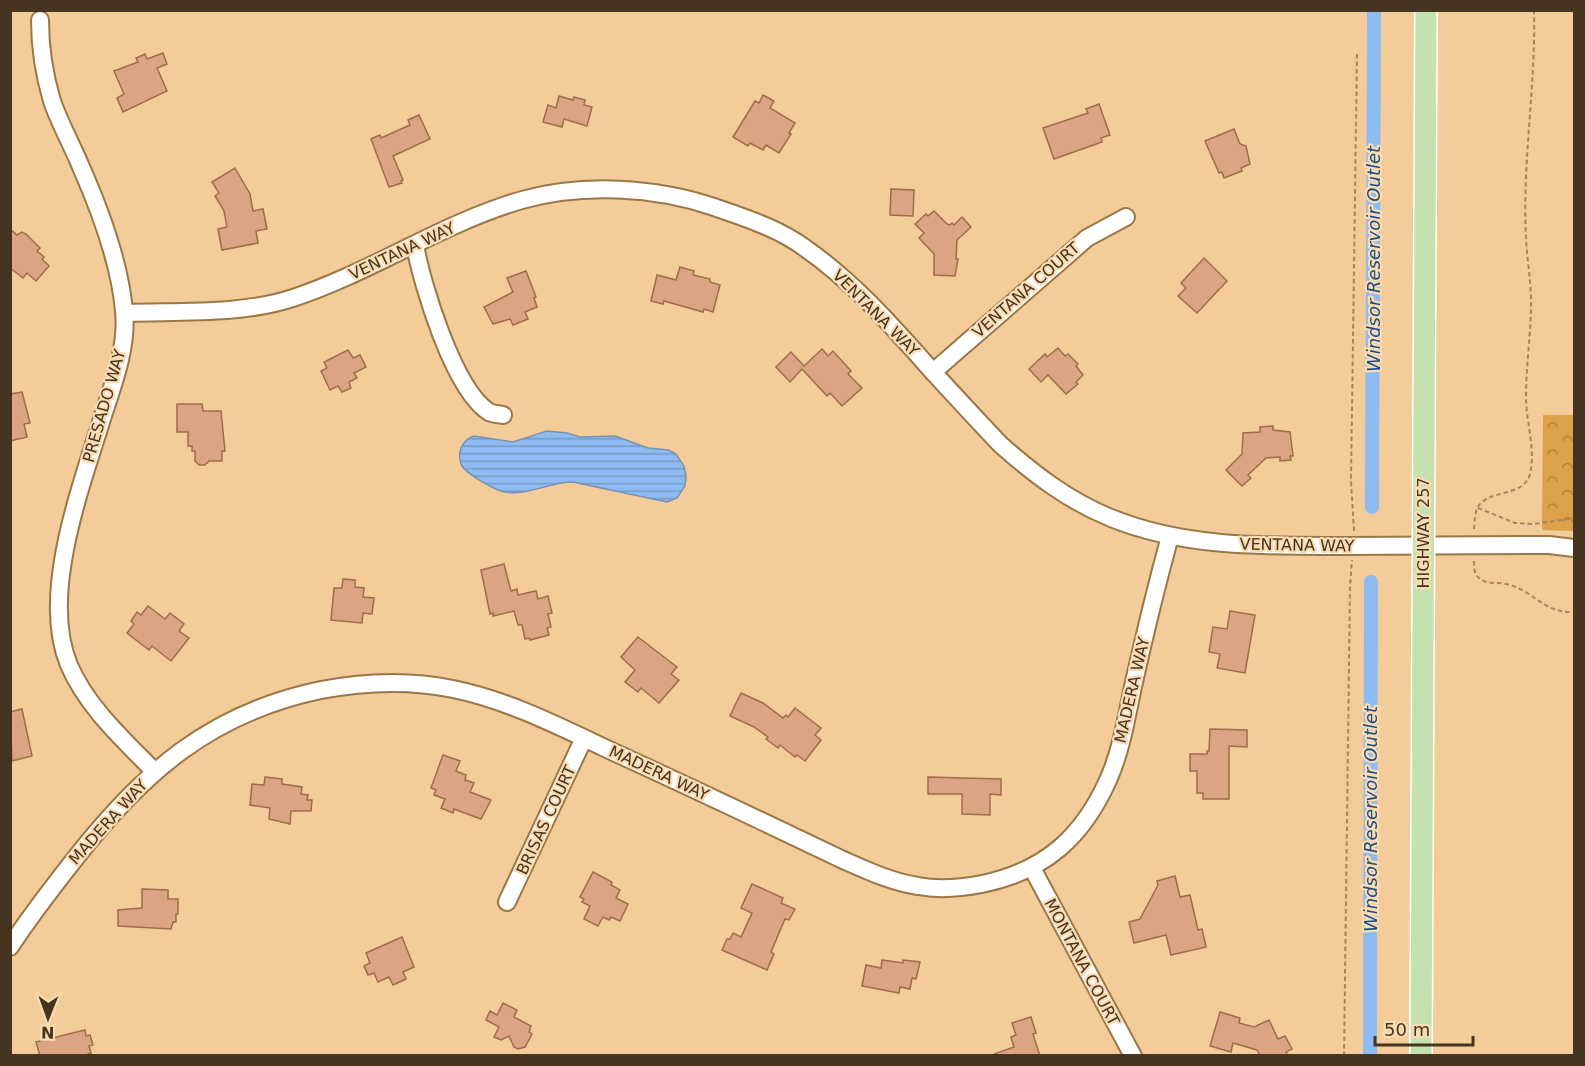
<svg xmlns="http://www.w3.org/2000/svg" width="1585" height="1066" font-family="'DejaVu Sans',sans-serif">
<defs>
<pattern id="park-crowns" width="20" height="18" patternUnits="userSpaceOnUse" patternTransform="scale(1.5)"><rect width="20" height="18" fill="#dda149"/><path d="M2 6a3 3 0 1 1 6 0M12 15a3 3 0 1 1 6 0" fill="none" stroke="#b5843c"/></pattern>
<pattern id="water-rules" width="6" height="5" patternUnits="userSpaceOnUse" patternTransform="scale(1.5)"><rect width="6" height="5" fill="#8ebbf1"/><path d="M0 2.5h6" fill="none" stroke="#7699c3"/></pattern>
</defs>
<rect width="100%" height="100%" fill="#f3cc99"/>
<path fill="url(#park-crowns)" d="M1543,415H1574V531L1542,530Z"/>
<path fill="url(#water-rules)" stroke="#7892b2" stroke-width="1.5" d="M547,431L567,433L580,437L615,436L648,448L669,450L676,454L684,466L686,476L685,486L677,498L667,502L573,482C550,482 528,496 505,492C496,491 467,474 462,466C459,461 459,453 461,448C464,441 468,438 474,436L513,442Z"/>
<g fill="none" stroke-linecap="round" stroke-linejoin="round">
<g stroke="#8ebbf1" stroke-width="14">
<path d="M1372,507L1374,10"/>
<path d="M1370,1056L1371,582"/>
</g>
</g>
<g fill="#dba583" stroke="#9e6c4b" stroke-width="1.5">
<path d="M163,53L167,64L157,68L167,91L123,112L117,98L124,94L114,71L138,62L136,58L145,54L147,59Z"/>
<path d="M763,95L774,101L770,108L795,123L789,133L791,134L779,153L766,145L763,150L750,143L748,146L733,137L755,101L759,103Z"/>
<path d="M559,96L573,100L574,97L585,100L584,105L592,107L587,126L564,119L562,127L543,122L548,105L556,108Z"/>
<path d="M1099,104L1110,135L1101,138L1102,142L1054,159L1043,128L1088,113L1086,109Z"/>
<path d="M419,115L430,139L393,156L403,180L401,181L402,183L389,187L371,139L380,135L381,138L410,125L408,120Z"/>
<path d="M1234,129L1240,144L1246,146L1250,164L1241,168L1242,171L1224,178L1222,172L1219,173L1205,141Z"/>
<path d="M235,168L250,194L253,211L263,209L267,229L256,231L258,243L222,250L218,229L227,227L224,211L215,196L219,193L212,182Z"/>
<path d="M891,189L914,190L913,216L890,215Z"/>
<path d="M934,211L947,224L950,225L952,223L954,225L962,217L971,227L957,240L956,259H958L955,276L934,275V254L919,238L924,233L915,224L926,214L928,216Z"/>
<path d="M10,229L17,235L22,232L26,234L40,248L37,251L44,257L42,259L49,266L36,281L27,273L23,278L10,268Z"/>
<path d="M1204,258L1227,281L1197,313L1178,296L1186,288L1181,283Z"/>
<path d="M680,267L694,271L693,275L710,279V282L720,285L713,312L704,309L703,312L664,301L663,304L651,301L657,275L676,280Z"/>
<path d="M526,271L536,297L534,298L537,307L525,312L528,319L513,325L510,319L493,324L484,307L513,292L507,278Z"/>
<path d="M1058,348L1065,356L1068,354L1078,364L1076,366L1083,375L1076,382L1078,384L1066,394L1048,375L1041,382L1029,369L1045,354L1047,357Z"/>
<path d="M822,349L828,356L833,351L851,371L848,374L862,388L842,406L830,393L827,396L802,369L790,382L776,367L791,352L804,366Z"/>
<path d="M348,350L353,358L360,355L366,367L354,373L357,378L349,382L351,388L342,392L338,386L330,390L321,371L327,368L324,362Z"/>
<path d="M22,392L30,423L24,424L27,437L10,441V394Z"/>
<path d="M177,404H202L203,411H221L225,451H222V461H209L205,465H199L195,461V451H192V446H188V432H177Z"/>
<path d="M1273,426V430L1290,432L1293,456H1290L1291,460L1280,461V457L1266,458L1248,475L1251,478L1242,486L1226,470L1242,454L1243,433L1260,432V427Z"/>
<path d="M504,564L511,591L517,589L518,595L536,591L538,599L548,596L552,613L548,614L551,627L547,628L549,635L530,640L529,638L525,639L522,625H518L514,611L493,616V613L490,614L481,570Z"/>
<path d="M343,579L355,580V587L364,588L363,597L374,598L372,614L363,613L362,623L331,620L334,588H342Z"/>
<path d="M148,606L165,619L170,613L184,624L179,631L189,638L171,661L152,646L149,650L127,633L134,624L131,621L137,612L141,615Z"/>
<path d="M1230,611L1255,615L1245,673L1217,668L1220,654L1209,652L1213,627L1227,629Z"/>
<path d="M638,637L677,667L671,674L679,680L659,703L641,688L638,692L625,682L635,670L621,657Z"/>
<path d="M741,693L763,703L783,718L786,715L788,717L795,708L821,728L815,735L821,740L805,761L797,755L795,757L780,745L778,748L766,739L768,737L754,727L730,716Z"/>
<path d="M22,709L32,756L12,761L10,712Z"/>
<path d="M1210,729L1247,730V747L1229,746V799H1203V793H1197V771H1190V754H1207V751H1209Z"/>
<path d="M443,755L460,761L456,771L466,775L465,780L474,783L470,792L491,800L481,819L454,809L453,813L441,808L445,799L434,795L436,790L431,788Z"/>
<path d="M265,777L282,779V784L302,787L301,794L308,795L307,800H312L311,811H291L290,824L269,819L270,808L250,805L252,784L264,785Z"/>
<path d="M928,777L1001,779V795L990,794V815L962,814V794H928Z"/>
<path d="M593,872L612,882L611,885L620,890L616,898L628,904L620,921L611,917L609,920L603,917L598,926L584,919L590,906L582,902L584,899L580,897Z"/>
<path d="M1175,876L1180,897L1190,895L1198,930L1202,929L1206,947L1171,955L1166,935L1134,943L1129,922L1140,919L1158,885L1157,881Z"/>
<path d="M752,884L783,898L781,903L795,909L789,920L785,919L771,952L774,954L767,970L722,950L727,939H730L733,933L741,937L752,913L741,908Z"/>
<path d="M142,889L168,890V899H178V914H176V922H173L171,929L118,926V910L142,908Z"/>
<path d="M402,937L414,967L403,972L406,979L393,985L389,977L378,982L374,973L368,975L364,966L370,963L366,953Z"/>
<path d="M882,960L903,963V960L920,962L916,979L912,978L910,989L900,987L899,993L862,986L866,965L881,968Z"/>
<path d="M503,1003L517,1010L514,1017L531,1026L529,1032L532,1034L525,1047L518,1049L514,1047L509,1036L501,1040L494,1037L499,1027L486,1020L490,1011L497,1015Z"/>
<path d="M1220,1012L1240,1018L1239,1023L1254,1027L1269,1020L1278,1039L1285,1036L1292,1049L1286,1052L1288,1056H1260L1257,1050L1233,1043L1231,1052L1210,1046Z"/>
<path d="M1031,1017L1036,1033L1033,1034L1040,1056H994V1054L1014,1047L1011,1037L1016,1035L1012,1023Z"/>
<path d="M85,1030L86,1036L90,1035L93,1045L89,1046L91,1053L83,1056H40L36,1042Z"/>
</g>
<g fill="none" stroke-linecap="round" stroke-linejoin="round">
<g stroke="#9a7747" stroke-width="20">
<g id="minor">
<path d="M40,20C40,48 44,74 52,101C60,124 72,145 81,167C100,210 120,264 124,311C128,348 112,387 101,422C80,490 40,596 69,665C87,707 123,739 154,771"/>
<path d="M415,245C422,285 454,390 489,412C493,414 498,414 503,415"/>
<path d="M125,313C178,311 242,315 293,298C372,272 442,223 522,200C583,183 655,187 714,207C745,218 778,228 805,248C855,283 893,327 933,372C956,397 978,421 1001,445C1035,475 1069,501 1111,518C1185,548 1265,546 1344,546C1412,546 1480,545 1549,545L1574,548"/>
<path d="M933,372L1087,238L1126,217"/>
<path d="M1032,868L1133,1056"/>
<path d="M507,902L584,738"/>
<path d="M10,947C30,916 52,888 74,860C142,773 210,713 321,690C363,682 410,680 453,689C512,701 566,730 620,755C694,789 768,824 841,859C866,870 891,882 918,886C939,890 961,888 982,884C1045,871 1083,837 1109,778C1122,748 1127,714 1134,682C1145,633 1157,584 1170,536"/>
</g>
</g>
<g stroke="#fff" stroke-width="24">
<path id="major" d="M1421,1056L1426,10"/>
</g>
<g stroke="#a48762" stroke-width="2" stroke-dasharray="4.5 3" stroke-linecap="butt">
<path d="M1478,508L1515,523L1534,524L1574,518"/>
<path d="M1474,529C1475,521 1474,509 1481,503C1494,490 1524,496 1530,474C1536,450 1526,422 1526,397C1526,365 1531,334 1531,302C1531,281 1527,259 1526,238C1522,162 1536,86 1534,10"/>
<path d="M1354,531L1351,481L1357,54"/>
<path d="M1474,561C1474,568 1474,574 1479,578C1486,585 1498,582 1506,584C1533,590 1545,614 1574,612"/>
<path d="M1344,1056L1350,586L1352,560"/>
</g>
<use href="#minor" stroke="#fff" stroke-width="16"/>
<use href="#major" stroke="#c3e2af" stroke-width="21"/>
</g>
<g text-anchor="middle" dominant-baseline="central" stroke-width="4.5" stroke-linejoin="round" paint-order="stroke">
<g font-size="16" fill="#443420" stroke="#fadbb2">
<text transform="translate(402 251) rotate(-25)">VENTANA WAY</text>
<text transform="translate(1026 290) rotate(-41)">VENTANA COURT</text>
<text transform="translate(876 313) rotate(45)">VENTANA WAY</text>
<text transform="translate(104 406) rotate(-74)">PRESADO WAY</text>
<text transform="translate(1423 533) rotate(-90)">HIGHWAY 257</text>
<text transform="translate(1297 545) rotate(1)">VENTANA WAY</text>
<text transform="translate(1132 690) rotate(-77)">MADERA WAY</text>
<text transform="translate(659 773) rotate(25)">MADERA WAY</text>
<text transform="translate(546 820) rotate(-65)">BRISAS COURT</text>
<text transform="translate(108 822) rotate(-48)">MADERA WAY</text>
<text transform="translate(1082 962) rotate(62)">MONTANA COURT</text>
</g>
<g font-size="18" font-style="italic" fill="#194c86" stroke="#fadbb2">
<text transform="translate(1373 259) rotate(-90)">Windsor Reservoir Outlet</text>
<text transform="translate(1370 819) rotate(-90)">Windsor Reservoir Outlet</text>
</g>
</g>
<rect width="1585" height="1066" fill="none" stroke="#443420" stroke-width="24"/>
<g transform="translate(48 1018) rotate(181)" stroke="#fadbb2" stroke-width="4.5" paint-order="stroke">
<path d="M0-4.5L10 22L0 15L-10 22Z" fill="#443420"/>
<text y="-9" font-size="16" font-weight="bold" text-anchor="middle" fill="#443420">N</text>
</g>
<path d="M1375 1036v9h98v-9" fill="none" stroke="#443420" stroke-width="3"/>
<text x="1384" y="1036" font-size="18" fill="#443420" stroke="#fadbb2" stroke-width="4.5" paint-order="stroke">50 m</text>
</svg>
